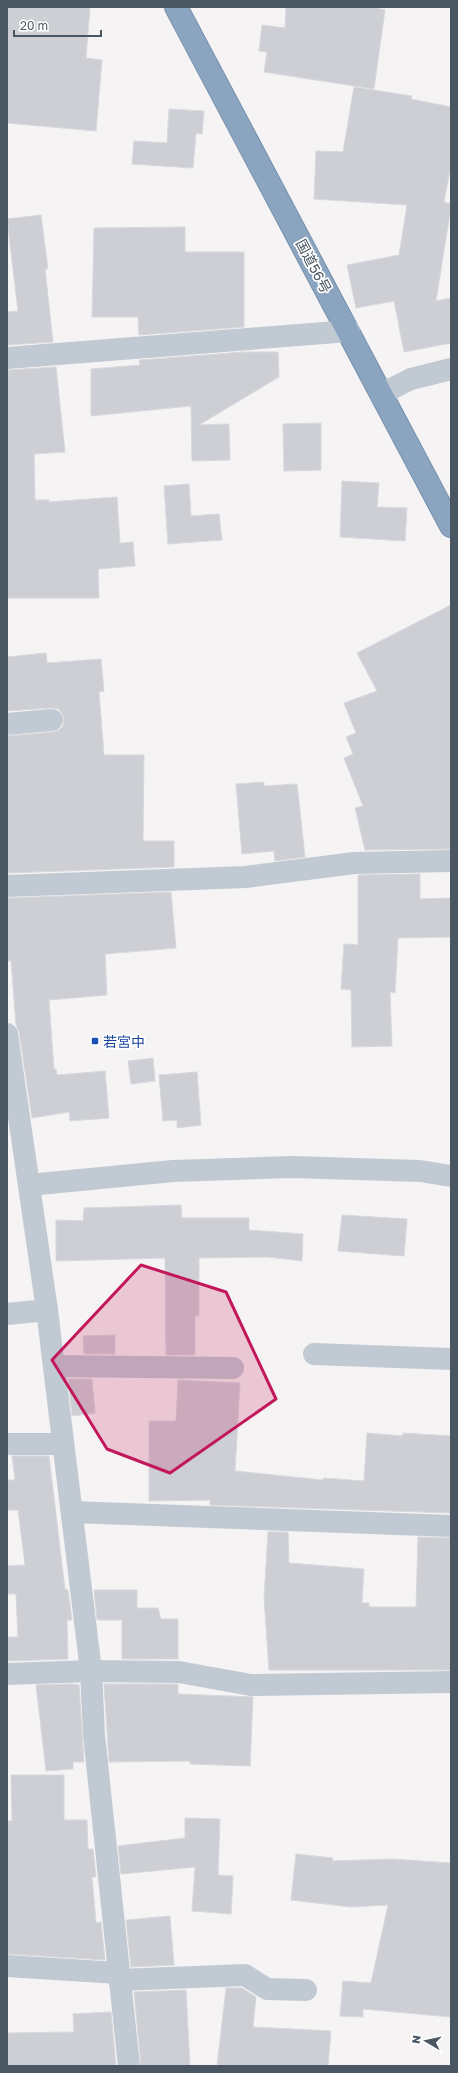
<svg xmlns="http://www.w3.org/2000/svg" width="458" height="2073" font-family="'Golos Text','Noto Sans JP',sans-serif">
<rect width="100%" height="100%" fill="#f5f3f3"/>
<g fill="#cdcfd5" stroke="#d7d9de">
<path d="M7,7H90L86,58L102,60L96,131L7,123Z"/>
<path d="M286,7H373L385,10L374,89L264,72L267,52L259,51L262,25L285,28Z"/>
<path d="M354,87L412,96L411,99L451,107V165L444,202L451,204V207L436,301L451,298V343L404,352L394,301L356,308L347,265L399,255L407,205L314,199L316,151L343,152Z"/>
<path d="M169,109L204,111L202,134L196,133L193,168L132,164L134,141L167,143Z"/>
<path d="M41,215L48,269H45L53,342L7,345V312L18,311L7,219Z"/>
<path d="M185,227V252H244V327L139,335L138,317H92L94,228Z"/>
<path d="M244,352H278L279,377L199,425L229,424L230,460L192,461L191,406L91,416V369L140,365L139,360Z"/>
<path d="M56,367L65,452L34,454L35,500H49V502L117,497L120,543L133,542L135,566L98,569L99,598H7V370Z"/>
<path d="M321,423V470L284,471L283,424Z"/>
<path d="M342,481L379,483L377,507L407,508L405,541L340,537Z"/>
<path d="M189,484L191,516L219,514L222,540L168,544L164,486Z"/>
<path d="M451,605V849L365,850L355,808L363,806L344,758L353,754L346,737L356,733L344,703L377,691L357,653Z"/>
<path d="M46,653L47,663L101,659L104,691L99,692L104,755H144L143,841H174V867L7,873V736L53,732L59,730L63,726L64,719L62,713L58,709L51,708L7,711V657Z"/>
<path d="M264,782V786L297,784L305,857L275,861L274,851L242,854L236,784Z"/>
<path d="M420,874V899L451,898V937L398,938L395,993L390,992L392,1046L352,1047L351,990L341,989L344,944L358,945V875Z"/>
<path d="M171,892L176,948L105,954L107,995L49,1000L54,1069H56L57,1075L105,1071L109,1118L70,1121L69,1112L32,1118L19,1032L16,1025L11,961H7V898Z"/>
<path d="M153,1058L155,1081L131,1084L128,1061Z"/>
<path d="M197,1072L201,1125L177,1128V1120L163,1121L159,1075Z"/>
<path d="M181,1205L182,1218H249V1230L303,1234L302,1261L268,1257L199,1258V1316H195V1355H166L165,1258L56,1261V1220L83,1221L84,1208Z"/>
<path d="M342,1215L407,1219L404,1256L338,1251Z"/>
<path d="M115,1335V1354H84L83,1336Z"/>
<path d="M68,1379H92L95,1413L72,1416Z"/>
<path d="M178,1380L240,1383L235,1471L323,1480L324,1478L364,1481L367,1433L403,1436V1433L451,1436V1513L210,1505V1500L149,1501V1421H176Z"/>
<path d="M12,1456H49L65,1589L68,1590L72,1620H67L68,1659L7,1661V1637H18L16,1594H7V1566L25,1565L18,1510H7V1480H15Z"/>
<path d="M268,1532H288L289,1563L364,1569L362,1603H369V1607H416L418,1537L451,1538V1670H269L264,1598Z"/>
<path d="M94,1590H137V1608H158L161,1619H178V1659H122V1620H97Z"/>
<path d="M72,1684L79,1685L84,1762H73V1769L46,1771L36,1685Z"/>
<path d="M104,1684H178V1694L253,1697L250,1766L190,1764V1761L109,1762Z"/>
<path d="M11,1775H64V1820H87L88,1849H93L96,1877H92L96,1923L101,1922L105,1960L7,1954V1821H12Z"/>
<path d="M185,1818L220,1819L218,1875L233,1876L231,1914L192,1911L195,1867L121,1874L118,1846L185,1838Z"/>
<path d="M296,1854L333,1858L332,1861L392,1859L451,1863V2017L363,2009V2017L340,2016L343,1981L371,1983L388,1905L351,1907L291,1900Z"/>
<path d="M170,1916L174,1965L131,1967L126,1920Z"/>
<path d="M226,1988H242L256,1997L253,2027L331,2031L328,2066H217Z"/>
<path d="M186,1990L190,2066H141L134,1992Z"/>
<path d="M111,2012L116,2066H7V2033L74,2032L73,2014Z"/>
</g>
<g fill="none" stroke-linecap="round" stroke-linejoin="round">
<g stroke="#7690ad" stroke-width="24">
<path id="highway" d="M176,7L451,526"/>
</g>
<g stroke="#c1cad2" stroke-width="22">
<path d="M7,358L349,331"/>
<path d="M381,394L411,379L451,369"/>
<path d="M7,724L52,720"/>
<path d="M7,886L246,877L354,863L451,861"/>
<path d="M7,1034L47,1310L91,1671L94,1735L129,2066"/>
<path d="M29,1185L173,1171L292,1167L420,1171L451,1176"/>
<path d="M7,1314L47,1310"/>
<path d="M314,1354L451,1359"/>
<path d="M54,1366L233,1368"/>
<path d="M7,1444H63"/>
<path d="M72,1512L451,1526"/>
<path d="M7,1674L91,1671L179,1672L251,1685L451,1682"/>
<path d="M7,1966L118,1973"/>
<path d="M119,1980L245,1975L267,1989L306,1990"/>
</g>
<use href="#highway" stroke="#8ba5c1" stroke-width="22"/>
</g>
<path fill="#c2185b" fill-opacity="0.2" stroke="#c2185b" stroke-width="3" stroke-linejoin="round" d="M141,1265L226,1292L276,1399L170,1473L107,1449L52,1360Z"/>
<rect fill="#1a4fb4" stroke="#fff" stroke-width="1.5" x="91" y="1037" width="8" height="8" rx="2"/>
<g text-anchor="middle" dominant-baseline="central" stroke-width="3.5" stroke-linejoin="round" paint-order="stroke">
<g font-size="14" fill="#4a5661" stroke="#fff">
<text transform="translate(314 266) rotate(62)">国道56号</text>
</g>
<g font-size="14" fill="#164399" stroke="#fff" text-anchor="start">
<text x="103" y="1041">若宮中</text>
</g>
</g>
<rect width="458" height="2073" fill="none" stroke="#4a5661" stroke-width="16"/>
<g transform="translate(426 2041) rotate(279)" stroke="#ffffff" stroke-width="3" paint-order="stroke">
<path d="M0-3L7 15L0 10L-7 15Z" fill="#4a5661"/>
<text y="-6" font-size="11" font-weight="bold" text-anchor="middle" fill="#4a5661">N</text>
</g>
<path d="M14 30v6h87v-6" fill="none" stroke="#4a5661" stroke-width="2"/>
<text x="20" y="30" font-size="12" fill="#4a5661" stroke="#ffffff" stroke-width="3" paint-order="stroke">20 m</text>
</svg>
